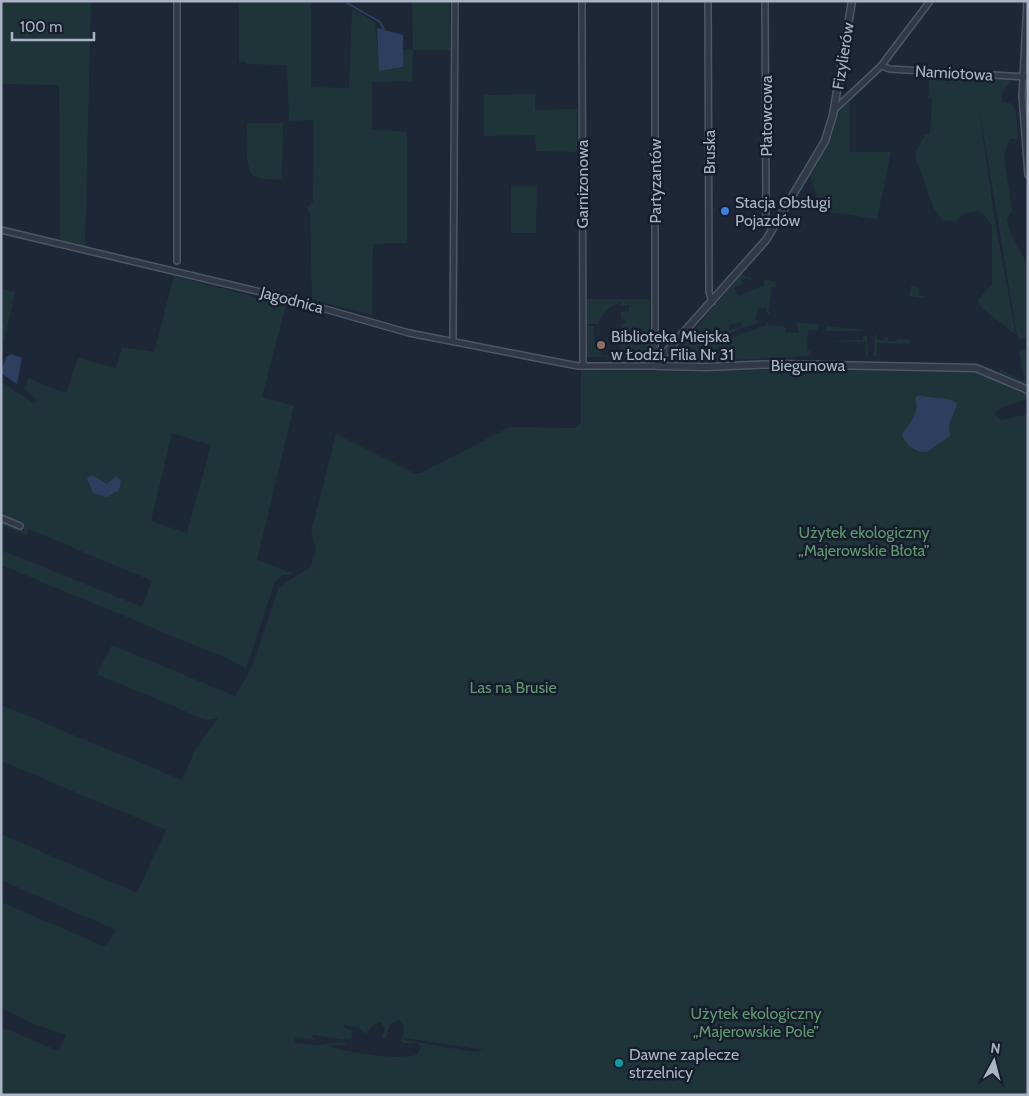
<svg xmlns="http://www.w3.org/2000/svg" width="1029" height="1096" font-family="Cabin,sans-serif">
<rect width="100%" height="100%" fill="#1d2738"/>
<g fill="#1f3439" fill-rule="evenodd">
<path d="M1,1H91L85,246L60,240L59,85L1,84Z"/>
<path d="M239,1H311V87L349,88L352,9L375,22L380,71L403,67V50L413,49L412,1H449L450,50H413L412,81L372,82V129L407,132V243L373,244L372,315L312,299L310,214L307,207L313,202L314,120L289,121L287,65L247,64L246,62H239Z"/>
<path d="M930,74L1014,78L1002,91V102L1010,103L1016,110L1018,139H1010L1004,154L1012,212L1007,219L1010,232L1028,266V338L1020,339L1017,335L979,107L993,210L1016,335L982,308L977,301L992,284V226L983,214L977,211L966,213L955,221L942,220L934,209L916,159V152L925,135H930L932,98H928Z"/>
<path d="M535,94V110L577,109V152L536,151L535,135L484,136V95Z"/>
<path d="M850,100V152H891L877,219L821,211L810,175L831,138L838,113Z"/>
<path d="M247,123H283L282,180C274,179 261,180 254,176C244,170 247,134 247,123Z"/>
<path d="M511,186H537L536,233H511Z"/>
<path d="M741,274L751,278L750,281L748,278L741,280L743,284L734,288L738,296L764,286V279L775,282L776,287L772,286L768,312L772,313L768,315L766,308H758L756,320L760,322L741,329L742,322L729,325V330L739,327L740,329L728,334L727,330L720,333L723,341L765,325L767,321L769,325L786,327L785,332L798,333L799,326L795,325L797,322L820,325L817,330H808L807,350L810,351V356L691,362L671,359L670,356L696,328Z"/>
<path d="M174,276L286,305L262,397L294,406L257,560L295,574L282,575L274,584L246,669L228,659L1,565L3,551L142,607L152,581L29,529L26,535L4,526L1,531V381L34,404L37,400L25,389L28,378L66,393L78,358L116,368L122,347L154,352ZM172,433L211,445L187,533L151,521Z"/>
<path d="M911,286L919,288L918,295L924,296V298L909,296Z"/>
<path d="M1,289L15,292L1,355Z"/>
<path d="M586,299H649L650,357H620L621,324L626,323L625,320L621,319V312H629V305H621V302C612,304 599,315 599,324H586Z"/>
<path d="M586,325L594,326V348L600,349L601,355L616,357H587Z"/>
<path d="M826,326L862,330L863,331H827Z"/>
<path d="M867,335L868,356H866V342L824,341L863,340V336Z"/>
<path d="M875,335H877V340H884L885,337H888V341L896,342L897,338L910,340V344L877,343V356H873Z"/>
<path d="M1028,349V386L999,373L1000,369L1024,381L1019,350Z"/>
<path d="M787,369L978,372L1028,395V399L1000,408L994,414L1001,420L1028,414V1095H1V1027L59,1051L66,1035L31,1023L1,1008V902L106,947L116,930L1,880V834L137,893L166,830L1,761V705L182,780L195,750L218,718L206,720L97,674L112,645L235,696L253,665L279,587L311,567L316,549L311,532L336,434L414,473H420L510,427L575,428L581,422V370L690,372ZM399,1020C406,1026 404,1032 401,1040L403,1043H418L421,1046L418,1054C397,1062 355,1052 333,1048L330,1045H345L348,1043C337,1041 329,1044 319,1045C312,1046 302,1043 294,1043L295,1038L313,1040L312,1035L350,1040L353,1038L351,1031L344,1027V1025L357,1027L366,1034L372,1026L380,1022L385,1028L382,1038H386L390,1024ZM405,1038L484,1050L475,1052L404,1040Z"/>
</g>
<g fill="#2c3f5f">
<path d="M377,28L403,35V67L379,71Z"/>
<path d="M11,354L22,358L17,384L1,373L6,357Z"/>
<path d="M920,395C930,399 951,396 957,404L949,425L950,436L927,452C916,453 905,445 902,434L911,422L917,408L915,397Z"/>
<path d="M92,475L107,484L116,476L121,481L119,490L107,497L93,493L87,478Z"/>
</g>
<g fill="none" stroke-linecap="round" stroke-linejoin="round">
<path stroke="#2c3f5f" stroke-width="2" d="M347,3L380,22L384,30"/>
<g stroke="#4e5666" stroke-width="8">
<g id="minor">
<path d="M582,1L583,366"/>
<path d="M655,1V348L658,361"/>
<path d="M708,1L709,292L712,302"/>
<path d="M765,1L766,217L772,230"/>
<path d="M1027,1L1022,96L1028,175"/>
<path d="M881,66L890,69L1028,77"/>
<path d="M834,110L881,66L930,1"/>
<path d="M1,230L290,299L409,333L578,366H658"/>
<path d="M177,261V1"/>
<path d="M453,340L455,1"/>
<path d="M1,518L20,526"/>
</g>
</g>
<g stroke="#4e5666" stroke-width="9">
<path id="tertiary" d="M852,1L833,115L825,141L766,240L658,361V366L706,367L779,364L976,368L1028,390"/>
</g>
<use href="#minor" stroke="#313948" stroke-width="5"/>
<use href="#tertiary" stroke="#313948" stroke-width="6"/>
</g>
<circle fill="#3f7fe0" stroke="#161e2c" stroke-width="2" cx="725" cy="211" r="5"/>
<circle fill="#8d6e63" stroke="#161e2c" stroke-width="2" cx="601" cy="345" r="5"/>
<circle fill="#0f9aa8" stroke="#161e2c" stroke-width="2" cx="619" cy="1063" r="5"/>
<g text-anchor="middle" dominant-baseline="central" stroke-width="5" stroke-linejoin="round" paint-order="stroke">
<g font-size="16" fill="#aab3c5" stroke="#161e2c">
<text transform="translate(843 56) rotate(-81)">Fizylierów</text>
<text transform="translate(954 73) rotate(3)">Namiotowa</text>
<text transform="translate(766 116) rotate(-90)">Płatowcowa</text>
<text transform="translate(709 152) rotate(-90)">Bruska</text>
<text transform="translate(655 181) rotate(-90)">Partyzantów</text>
<text transform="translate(582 184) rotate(-90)">Garnizonowa</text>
<text transform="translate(292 300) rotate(15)">Jagodnica</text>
<text x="808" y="365">Biegunowa</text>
</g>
<g font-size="16" fill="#aab3c5" stroke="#161e2c" text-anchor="start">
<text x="735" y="202">Stacja Obsługi<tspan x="735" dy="18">Pojazdów</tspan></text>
<text x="611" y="336">Biblioteka Miejska<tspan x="611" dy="18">w Łodzi, Filia Nr 31</tspan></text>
<text x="629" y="1054">Dawne zaplecze<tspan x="629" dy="18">strzelnicy</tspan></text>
</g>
<g font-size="16" fill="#60976f" stroke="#161e2c">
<text x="864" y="532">Użytek ekologiczny<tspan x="864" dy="18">„Majerowskie Błota”</tspan></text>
<text x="513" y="687">Las na Brusie</text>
<text x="756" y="1013">Użytek ekologiczny<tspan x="756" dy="18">„Majerowskie Pole”</tspan></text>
</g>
</g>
<rect width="1029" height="1096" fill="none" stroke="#aab3c5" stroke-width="5"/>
<g transform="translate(994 1061) rotate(7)" stroke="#161e2c" stroke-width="4" paint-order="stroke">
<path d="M0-4L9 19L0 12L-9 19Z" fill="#aab3c5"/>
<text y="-8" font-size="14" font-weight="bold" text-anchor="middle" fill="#aab3c5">N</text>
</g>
<path d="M12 32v8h82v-8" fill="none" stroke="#aab3c5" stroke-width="2.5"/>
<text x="20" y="32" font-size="15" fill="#aab3c5" stroke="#161e2c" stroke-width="4" paint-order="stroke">100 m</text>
</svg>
